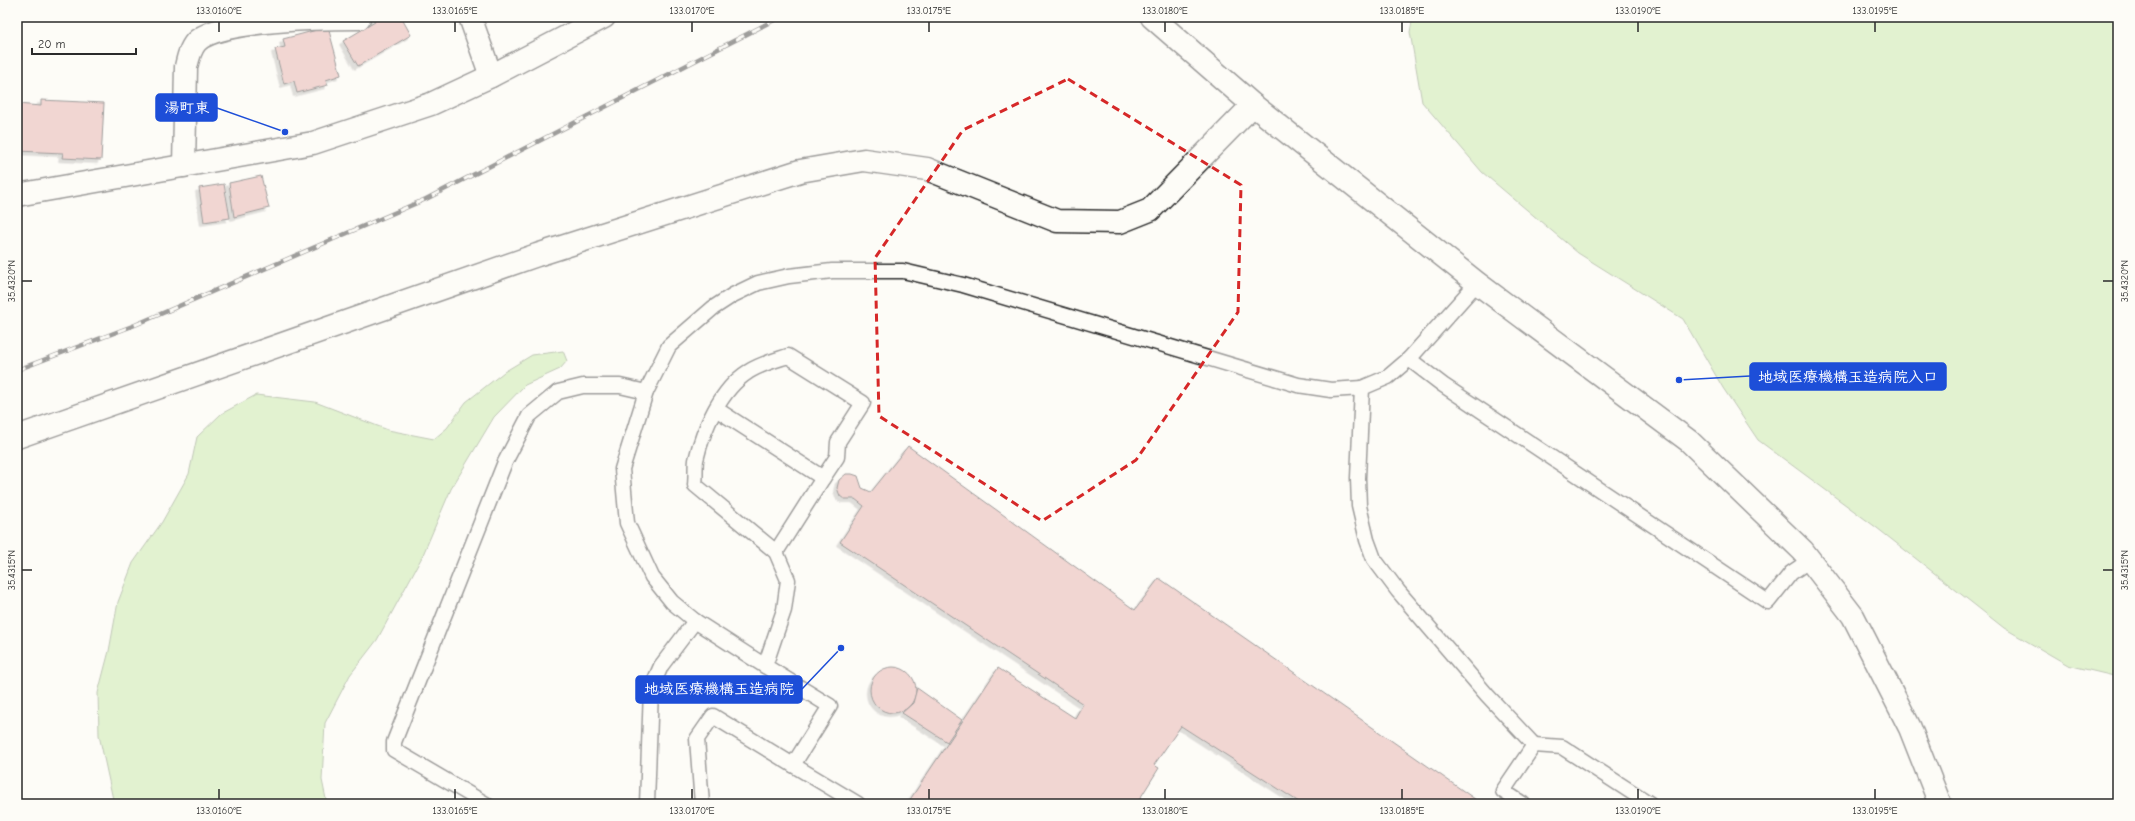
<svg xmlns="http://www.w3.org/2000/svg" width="2135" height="821" font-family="'Comic Neue','Klee One',sans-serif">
<defs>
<filter id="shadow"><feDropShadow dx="-3.5" dy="3.5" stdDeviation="0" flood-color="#0004"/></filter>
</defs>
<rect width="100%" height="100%" fill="#fdfcf7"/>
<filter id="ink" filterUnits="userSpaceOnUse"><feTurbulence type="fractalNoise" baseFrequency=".025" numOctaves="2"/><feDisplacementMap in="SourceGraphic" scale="8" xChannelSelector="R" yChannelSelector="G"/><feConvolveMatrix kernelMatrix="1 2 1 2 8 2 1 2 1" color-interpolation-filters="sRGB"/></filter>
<g filter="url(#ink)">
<g fill="#c0e6a1" stroke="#768866">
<path d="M1413,17H2118V677L2068,665L2004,628L1877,528L1758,440L1723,388L1683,319L1578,253L1482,172L1422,102L1410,32Z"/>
<path d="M563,351L567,361L560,369L525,385L494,417L451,489L422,557L377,640L350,675L325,723L322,780L327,804H114L99,735L98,693L109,651L118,602L133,563L162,522L189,474L197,437L221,414L256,395L315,402L388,430L434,439L447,428L466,402L504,372L532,355Z"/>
</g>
<g fill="#e3a8a5" stroke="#2b2b2b" filter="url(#shadow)">
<path d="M372,17H401L411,35L358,66L343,41L375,22Z"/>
<path d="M328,27L341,75L326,80L328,85L297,93L294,81L284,84L275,49L285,47L283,39Z"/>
<path d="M41,100L104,103L101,160L62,158L63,153L17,151V104L41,106Z"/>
<path d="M261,176L269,208L234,217L229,183Z"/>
<path d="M224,184L230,218L204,222L199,188Z"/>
<path d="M908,446L1135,610L1159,578L1482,804H1302L1181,726L1154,765L1159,768L1139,800L1145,804H907L998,668L1075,718L1083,704L840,542L864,506L855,499H844L840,496L837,488L839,480L846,474H852L858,476L862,488L871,492Z"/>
<circle cx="893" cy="690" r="23"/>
<path d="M917,688L962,720L947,742L902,713L913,703Z"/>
</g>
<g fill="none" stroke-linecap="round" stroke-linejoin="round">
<g stroke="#2b2b2b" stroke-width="17">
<g id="lane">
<path d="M1409,359L1477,283"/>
<path d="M1362,388L1388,377L1409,359L1443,385L1768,602L1791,573L1810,560"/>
<path d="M716,409L823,478L776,552"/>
<path d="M695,621L672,602L652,577L627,523L622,469L646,392L669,346L713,308L733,295L758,283L789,276L832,271H903L963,285L1298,385L1331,390L1362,388L1358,478L1359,506L1367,540L1374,559L1398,591L1487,695L1534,745L1503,791L1523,804"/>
<path d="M1534,745L1562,747L1650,804"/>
<path d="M793,765L858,804"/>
<path d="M486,804L394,750V742L505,462L529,416L558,392L583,386H620L646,392"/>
<path d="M647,804L651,689L661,666L695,621L765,666"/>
<path d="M702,804L697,739L713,716L793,765L830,706L765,666L784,610L788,580L776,552L695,485C696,477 695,468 696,460C703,429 721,389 748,372C760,364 776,360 788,356L863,403L838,442L837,457L823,478"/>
</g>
</g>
<g stroke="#2b2b2b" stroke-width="25">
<g id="street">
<path d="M470,17L491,76"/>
<path d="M184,166L186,67C188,58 190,49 196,42C217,19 327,18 359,18"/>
<path d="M17,195L313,143L431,104L491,76L604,17"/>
<path d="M17,437L537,255L800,171L864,160L927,169L1057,221L1120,222L1150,210L1253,105L1152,17"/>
</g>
</g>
<g stroke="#2b2b2b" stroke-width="25">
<path id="secondary" d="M1253,105L1477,283L1689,441L1803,551L1853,616L1910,728L1940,804"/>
</g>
<use href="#lane" stroke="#fdfcf7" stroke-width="14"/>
<use href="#street" stroke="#fdfcf7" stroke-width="22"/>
<use href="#secondary" stroke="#fdfcf7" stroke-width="22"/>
<g stroke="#2b2b2b" stroke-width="4.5">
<path id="rail" d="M17,370L135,325L426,199L780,17"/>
</g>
<use href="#rail" stroke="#fdfcf7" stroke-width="3" stroke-dasharray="9" stroke-linecap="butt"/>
</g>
</g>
<path d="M0 0H2135V821H0ZM1068,79L1241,185L1238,312L1136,460L1042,521L879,416L875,258L963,130Z" fill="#fdfcf7" fill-opacity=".55" fill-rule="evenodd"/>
<path fill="none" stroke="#d62828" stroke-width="3" stroke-dasharray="8 5" stroke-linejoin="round" d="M1068,79L1241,185L1238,312L1136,460L1042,521L879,416L875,258L963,130Z"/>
<path fill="none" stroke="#2b2b2b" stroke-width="1.5" d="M219,22V32M455,22V32M692,22V32M929,22V32M1165,22V32M1402,22V32M1638,22V32M1875,22V32M22,281H32M2103,281H2113M22,570H32M2103,570H2113M219,789V799M455,789V799M692,789V799M929,789V799M1165,789V799M1402,789V799M1638,789V799M1875,789V799"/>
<path fill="none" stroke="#1d4ed8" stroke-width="1.5" d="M285 132L217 108M1679 380L1750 376M841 648L802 689"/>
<g fill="#1d4ed8" stroke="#fdfcf7" stroke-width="1.5">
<circle cx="285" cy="132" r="4"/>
<circle cx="1679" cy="380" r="4"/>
<circle cx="841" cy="648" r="4"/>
</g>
<g fill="#1d4ed8" stroke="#1d4ed8" stroke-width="1.5">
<rect x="156" y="94" width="61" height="27" rx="4"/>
<rect x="1750" y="363" width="196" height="27" rx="4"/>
<rect x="636" y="676" width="166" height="27" rx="4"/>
</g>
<g font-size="15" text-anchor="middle" font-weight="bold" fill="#fff">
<text x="187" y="113">湯町東</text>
<text x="1848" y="382">地域医療機構玉造病院入口</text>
<text x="719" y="694">地域医療機構玉造病院</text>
</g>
<rect width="2135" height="821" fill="none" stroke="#fdfcf7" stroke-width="44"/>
<path d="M32 48v6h104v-6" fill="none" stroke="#2b2b2b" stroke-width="2"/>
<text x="38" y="48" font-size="12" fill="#2b2b2b" stroke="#fdfcf7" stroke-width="3" paint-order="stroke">20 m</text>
<rect x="22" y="22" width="2091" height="777" fill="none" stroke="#2b2b2b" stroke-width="1.5"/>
<g font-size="10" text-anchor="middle" fill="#2b2b2b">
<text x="219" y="14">133.0160°E</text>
<text x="455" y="14">133.0165°E</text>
<text x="692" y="14">133.0170°E</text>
<text x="929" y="14">133.0175°E</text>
<text x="1165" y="14">133.0180°E</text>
<text x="1402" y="14">133.0185°E</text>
<text x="1638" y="14">133.0190°E</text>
<text x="1875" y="14">133.0195°E</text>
<text transform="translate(11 281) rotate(-90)" y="4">35.4320°N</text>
<text transform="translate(2124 281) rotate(-90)" y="4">35.4320°N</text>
<text transform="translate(11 570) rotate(-90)" y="4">35.4315°N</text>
<text transform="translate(2124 570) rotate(-90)" y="4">35.4315°N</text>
<text x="219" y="814">133.0160°E</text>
<text x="455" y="814">133.0165°E</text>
<text x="692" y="814">133.0170°E</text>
<text x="929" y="814">133.0175°E</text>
<text x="1165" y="814">133.0180°E</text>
<text x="1402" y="814">133.0185°E</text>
<text x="1638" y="814">133.0190°E</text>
<text x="1875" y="814">133.0195°E</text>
</g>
</svg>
